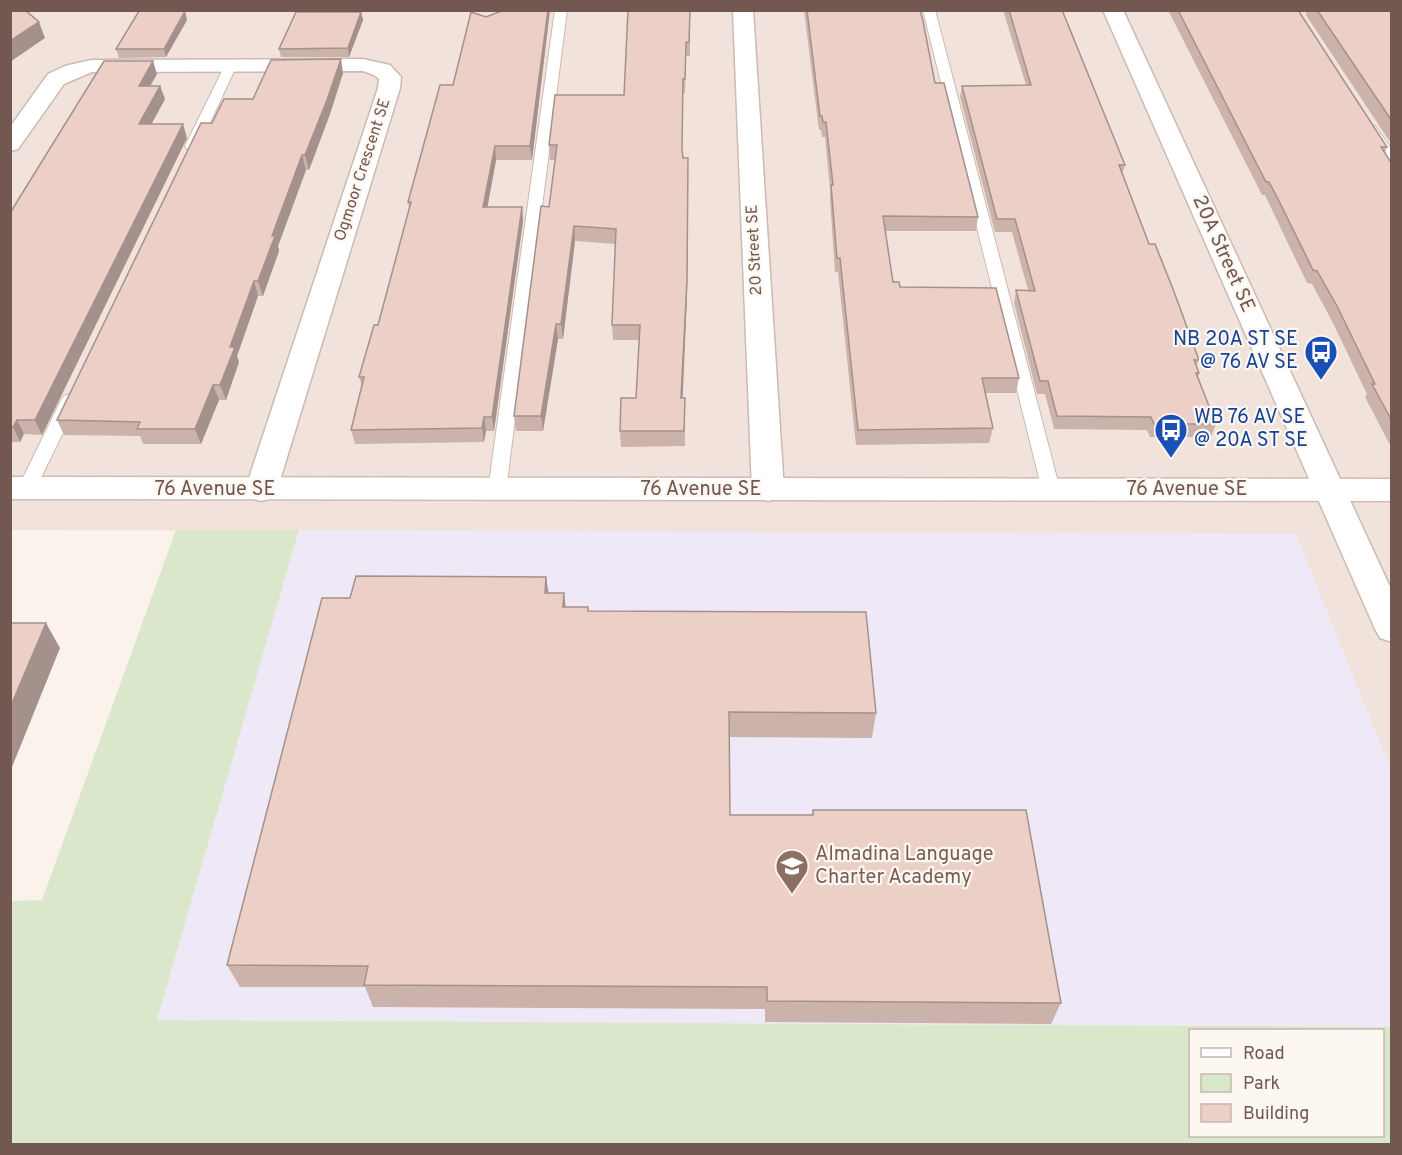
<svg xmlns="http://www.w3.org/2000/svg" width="1402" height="1155" font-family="Overpass,sans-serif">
<rect width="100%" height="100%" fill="#faf2eb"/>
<path fill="#f1e3db" d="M10,11H1391V771L1295,534L11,530Z"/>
<path fill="#efe8f7" d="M299,530L1296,534L1391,771V1027L157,1020Z"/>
<path fill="#dbe7cb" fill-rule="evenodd" d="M176,530H299L157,1020L1391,1027V1144H11V901L42,900ZM1190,1030H1382V1136H1190Z"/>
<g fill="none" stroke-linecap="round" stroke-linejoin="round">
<g stroke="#ccb9b2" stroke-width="2">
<g id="lane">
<path d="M555,10H567L506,490L503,495L497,496L491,495L488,490Z"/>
<path d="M923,10H935L1060,490L1057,495L1051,496L1045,495L1042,490Z"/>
<path d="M231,61L237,65L199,146L192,150L187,149L185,146L225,65Z"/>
<path d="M1370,125L1375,126L1392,150V165L1387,164L1363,129Z"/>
<path d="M70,394L76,396L79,400L36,488L33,493L27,494L21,493L18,488L61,400L64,396Z"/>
</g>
</g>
<g stroke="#ccb9b2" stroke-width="3">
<g id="street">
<path d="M733,10H753L784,490L779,498L768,501L757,498L752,490Z"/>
<path d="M1103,10H1123L1392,591V642L1380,638L1375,629Z"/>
<path d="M363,59L390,65L401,77L400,88L277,490L272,498L261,501L250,498L245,490L378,88L379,79L374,75L363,71L92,72L64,84L18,149L10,151V127L48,74L65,66L91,60Z"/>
</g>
</g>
<g stroke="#d0bbb3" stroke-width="3">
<path id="secondary" d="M10,477L1392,479V501L10,499Z"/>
</g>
<use href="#lane" fill="#fff" fill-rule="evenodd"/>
<use href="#street" fill="#fff" fill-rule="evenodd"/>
<use href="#secondary" fill="#fff" fill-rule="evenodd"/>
</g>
<g fill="#cbb2aa">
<path d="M550,10L532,160H496L487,207H522L523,221L494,431H486L484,442L355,444L351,430L362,386L359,377L378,325L409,209L408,202L453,85L486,17Z"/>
<path d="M690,10V56H686L685,93H683L682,151L688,172L687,295L682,398H685V446L621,447L620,431L636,398L639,340H613L612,325L616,244L575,241L563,339H558L543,431H516L514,416L549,207L555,160H550L549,145L624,95Z"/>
<path d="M804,10H920L935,83L978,217L976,231H885L893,282L1019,378L1016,393H985L993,428L989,443L856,445L838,272H835L830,200V189L825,137H822L821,130H819Z"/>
<path d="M1003,10H1062L1125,165L1122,174L1149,244L1199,360L1196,366L1199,373L1198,377L1216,424L1211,437H1150L1147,430L1054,429L1045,394H1037L1014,303L1016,290H1028L1012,232H995L960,97L962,86L1026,85Z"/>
<path d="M1168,10H1298L1387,147L1385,153L1392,164V447H1391L1365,397L1367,394L1331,319L1312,284L1307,283L1274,214L1265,195H1262Z"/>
<path d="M1307,10H1392V145L1306,15Z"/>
<path d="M361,12L363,20L349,57H281L279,49Z"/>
<path d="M187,20L166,57L119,58L116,49Z"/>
<path d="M343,73L330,114L309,170H306L278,246L279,251L263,296H258L237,356L239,362L226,400H219L201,444H143L140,436L64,435L57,420L212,123L253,99Z"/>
<path d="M157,74L150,86H160L165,99L151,124L187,138L42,435L24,434L20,442H10V213Z"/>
<path d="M546,577L548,593L566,607H588L589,611L876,713L872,738L729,737L730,815H812L813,810L1061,1003L1051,1024L765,1022V1009L373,1007L365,987H240L227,965L350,598Z"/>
</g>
<g fill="#a5918b">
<path d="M548,10H550L532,160L530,146Z"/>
<path d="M185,11L187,20L166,57L164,49Z"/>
<path d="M361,12L363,20L349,57L348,48Z"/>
<path d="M39,22L45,38L10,62V41Z"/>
<path d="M341,59L343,73L330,114L309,170L305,155Z"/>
<path d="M153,61L157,74L143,99L139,86Z"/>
<path d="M160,86L165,99L144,138L139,124Z"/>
<path d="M183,124L187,138L42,435L35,420Z"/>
<path d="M495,146L496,160L485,221L483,207Z"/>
<path d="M302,155L306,170L278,246L279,251L263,296L258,281L272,236Z"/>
<path d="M688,158L687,295L682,413L681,398Z"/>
<path d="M522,207L523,221L494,431L492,417Z"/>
<path d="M574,226L575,241L563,339L561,324Z"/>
<path d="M254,281L258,296L237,356L239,362L226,400L220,385L230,347Z"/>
<path d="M556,324L558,339L543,431L541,416Z"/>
<path d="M213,385L219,400L201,444L195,429Z"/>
<path d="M484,417L486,431L484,442L482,428Z"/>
<path d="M17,420L24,434L20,442L13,427Z"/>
<path d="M546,577L550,602L545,593Z"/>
<path d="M564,593L567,618L563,607Z"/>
<path d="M46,623L60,648L10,772V708Z"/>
</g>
<g fill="#eccfc6" stroke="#a5918b" stroke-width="1.5">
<path d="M10,10H25L39,22L10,41Z"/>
<path d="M504,10H548L530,146H495L483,207H522L492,417H484L482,428L351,430L364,377H359L374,325H378L411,202H408L440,85H453L471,12L486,17Z"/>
<path d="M628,10H690L689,42H686L685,79H683L682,148L683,158H688L687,280L681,398H685L684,431H620L621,398H636L640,325H612L616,229L574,226L561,324H556L541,416H514L541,206L549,207L557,145H549L555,95H624Z"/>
<path d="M807,10H920L923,21L935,83H944L978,217L883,216L893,282H899L900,287L996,288L1019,378H982L993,428L858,430L840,258H837L831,185H833L826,122H823L822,116H820Z"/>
<path d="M1009,10H1062L1125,165H1119L1149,244H1155L1173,289L1199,360H1194L1199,373H1196L1216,424H1154L1151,417L1057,416L1048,381H1040L1016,290L1035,291L1015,219H997L962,86L1031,85Z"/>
<path d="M1178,10H1298L1387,147H1381L1392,164V421L1372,384H1375L1337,306L1317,271L1313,270L1279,201L1269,182H1266Z"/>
<path d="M1317,10H1392V121Z"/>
<path d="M139,11H185L164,49H116Z"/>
<path d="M296,12H361L348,48L279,49Z"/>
<path d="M341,59L327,100L305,155H302L272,236H275L258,281H254L230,347H235L220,385H213L195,429H137L140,422L57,420L201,123H212L224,99H253L271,60Z"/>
<path d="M104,61H153L139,86H160L139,124H183L35,420H17L13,427H10V213Z"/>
<path d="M356,576L546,577L545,593H564L563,607H588V611L866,612L876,713L729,712L730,815H813V810H1026L1061,1003L767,1001V987L364,985L368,966L227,965L322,598H350Z"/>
<path d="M10,623H46L10,708Z"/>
</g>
<defs>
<g id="bus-pin" transform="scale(1.725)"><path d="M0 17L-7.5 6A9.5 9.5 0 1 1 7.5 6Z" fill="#1a4fb4" stroke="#fdf7f2"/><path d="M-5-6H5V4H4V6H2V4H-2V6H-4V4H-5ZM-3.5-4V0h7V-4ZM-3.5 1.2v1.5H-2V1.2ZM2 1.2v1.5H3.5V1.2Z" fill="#fff"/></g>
<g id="school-pin" transform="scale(1.725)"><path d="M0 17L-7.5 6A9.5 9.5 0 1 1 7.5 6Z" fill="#8d6e63" stroke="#fdf7f2"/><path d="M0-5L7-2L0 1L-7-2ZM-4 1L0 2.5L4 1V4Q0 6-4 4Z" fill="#fff"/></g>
</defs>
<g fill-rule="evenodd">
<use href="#bus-pin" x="1321" y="352"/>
<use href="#bus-pin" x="1171" y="430"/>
<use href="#school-pin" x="792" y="866"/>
</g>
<g text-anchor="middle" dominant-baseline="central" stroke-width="4.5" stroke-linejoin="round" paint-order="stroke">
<g font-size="16" fill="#735851" stroke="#fdf7f2">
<text transform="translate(363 170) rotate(-72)">Ogmoor Crescent SE</text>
<text transform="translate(755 250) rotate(-93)">20 Street SE</text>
</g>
<g font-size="20" fill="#735851" stroke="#fdf7f2">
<text transform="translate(1223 254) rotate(66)">20A Street SE</text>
<text x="215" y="490">76 Avenue SE</text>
<text x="701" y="490">76 Avenue SE</text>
<text x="1187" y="490">76 Avenue SE</text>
</g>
<g font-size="20" fill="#164399" stroke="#fdf7f2" text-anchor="end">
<text x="1298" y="340">NB 20A ST SE<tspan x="1298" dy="23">@ 76 AV SE</tspan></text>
<text x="1194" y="418" text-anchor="start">WB 76 AV SE<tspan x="1194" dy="23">@ 20A ST SE</tspan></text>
</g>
<g font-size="20" fill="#785e54" stroke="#fdf7f2" text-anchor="start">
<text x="815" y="855">Almadina Language<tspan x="815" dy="23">Charter Academy</tspan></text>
</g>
</g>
<rect width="1402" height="1155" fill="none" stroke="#735851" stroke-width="24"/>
<rect x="1189" y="1029" width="195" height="108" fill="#fdf7f2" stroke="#c6b7b2" stroke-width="1.5"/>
<rect x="1201" y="1048" width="30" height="9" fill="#ffffff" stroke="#c6b7b2" stroke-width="1.5"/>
<text x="1243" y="1059" font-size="18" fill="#735851">Road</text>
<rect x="1201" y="1074" width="30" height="18" fill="#dbe7cb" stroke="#c6b7b2" stroke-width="1.5"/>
<text x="1243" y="1089" font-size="18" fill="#735851">Park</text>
<rect x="1201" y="1104" width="30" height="18" fill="#eccfc6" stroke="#c6b7b2" stroke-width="1.5"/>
<text x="1243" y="1119" font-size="18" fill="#735851">Building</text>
</svg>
